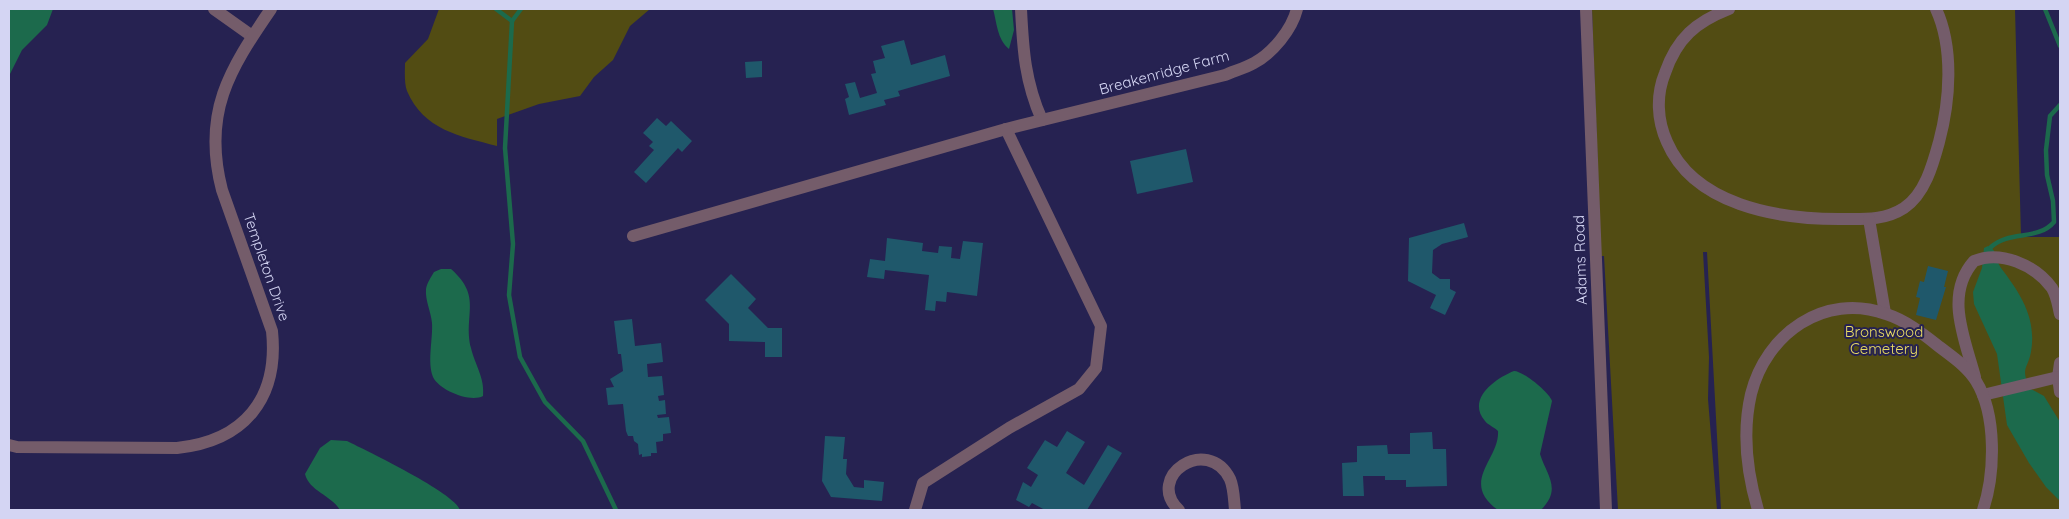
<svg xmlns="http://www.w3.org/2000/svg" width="2069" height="519" font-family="Quicksand,sans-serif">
<rect width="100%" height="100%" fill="#262251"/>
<g fill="#524c13">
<path d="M439,9H650L630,26L613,60L594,77L580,96L539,104L497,119V146C459,136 424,130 407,91C404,83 405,71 405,63L428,39Z"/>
<path d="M1592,9H2015L2021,237H2060V510H1721L1707,252H1703L1709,357L1708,399L1717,510H1618L1604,256H1601Z"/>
</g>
<g fill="#1c6a4c">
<path d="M9,9H53L47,25L22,50L9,76Z"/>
<path d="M993,9H1012L1014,30L1009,49C997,39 997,23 993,9Z"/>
<path d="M1988,246C1998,250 1995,260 2001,268C2020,293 2037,318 2031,352C2027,371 2021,366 2029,388L2044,396L2060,422V501L2046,487L2029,463L2007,425L1997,354L1974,304L1973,292L1982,268L1984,248Z"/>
<path d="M441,269H451C483,297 463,315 471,348C475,365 485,378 483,396C470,403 439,390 433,377C427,362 433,339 432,323C431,312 425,300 426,289C427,283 431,277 434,272Z"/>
<path d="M1514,371C1523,371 1549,392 1552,401L1540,454C1547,476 1562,489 1541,510H1498C1459,482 1500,459 1498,431C1494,427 1488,425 1485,421C1466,399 1496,378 1514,371Z"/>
<path d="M331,440L347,441C367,451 455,493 460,510H340C331,495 309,491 305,474L320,448Z"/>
</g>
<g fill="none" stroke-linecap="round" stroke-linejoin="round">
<g stroke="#1c6a4c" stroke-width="4.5">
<path d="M496,9L512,21"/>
<path d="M521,9L512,21L505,148L513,244L509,295L520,357L545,402L583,441L616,510"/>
<path d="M2045,9L2060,46"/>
<path d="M1991,247C2009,230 2038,241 2054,222L2053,201L2047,175L2046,150L2050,116L2060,105"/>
</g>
</g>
<g fill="#1f586b">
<path d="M904,40L911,65L945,55L950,76L898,91L900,96L884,100L886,105L849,115L845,99L849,97L845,84L855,82L860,98L877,93L871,74L876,73L873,61L885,58L881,46Z"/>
<path d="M762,61V77L746,78L745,62Z"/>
<path d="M657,118L666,126L671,121L692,141L682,152L678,148L646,183L634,172L654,150L649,146L653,142L643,133Z"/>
<path d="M1186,149L1193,182L1137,194L1130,161Z"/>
<path d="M1464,223L1468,237L1442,244L1433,250L1432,273L1440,279H1450V289L1456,292L1445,315L1430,308L1436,295L1408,281L1409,238Z"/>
<path d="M887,238L923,243L922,251L938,253L939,246L952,247L951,258L960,259L963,241L983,243L977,296L947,292L946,302L936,301L935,311L925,310L929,275L885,270L884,279L867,277L870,259L885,261Z"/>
<path d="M1928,266L1948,271L1944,287H1946L1936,320L1916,315L1920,298L1916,297L1920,281L1924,282Z"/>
<path d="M731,274L756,299L748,308L768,328H782V357H765V342L729,341V324L705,300Z"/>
<path d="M632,319L635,346L661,343L663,362L647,364L648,377L662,376L664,395L658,396L659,401L665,400L666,414L657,415L658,418L669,417L671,433L663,434V441L656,442L657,453H651V456L642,457V454L639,455L638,444L634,441L633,436H628L626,431L623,404L608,405L606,388L614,387L610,379L623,371L621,354H618L614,321Z"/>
<path d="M1067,431L1085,442L1066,473L1084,485L1108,445L1122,453L1087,510H1045L1032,503L1029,507L1016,500L1023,482L1031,487L1038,475L1027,468L1045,440L1057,447Z"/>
<path d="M1432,432L1433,449H1446L1447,486L1406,487V480H1385V476H1363L1364,496H1343L1342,463L1357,462V446L1387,445L1388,454H1410V433Z"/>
<path d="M825,436L845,437L843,459H847L846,474L854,487L864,488V480L884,482L882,501L831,497L822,481Z"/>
</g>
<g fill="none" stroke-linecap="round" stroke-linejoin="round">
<g stroke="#745c6a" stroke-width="12">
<path d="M214,9L252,36"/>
<path d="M1021,9C1023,50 1025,82 1042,120"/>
<path d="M1586,9L1606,510"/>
<path d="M1729,9C1696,22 1677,38 1665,73C1656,95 1657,120 1667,142C1694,205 1777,219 1839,219C1862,219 1884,221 1904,208C1925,194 1933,164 1939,142C1950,101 1954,48 1936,9"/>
<path d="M1869,219L1885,313"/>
<path d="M633,236L1006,129L1225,75C1234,71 1245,68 1254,63C1273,53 1292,29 1297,9"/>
<path d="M2060,363L2058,377L2060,392"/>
<path d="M1975,377C1965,339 1944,295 1974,261C2001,250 2035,265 2052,288C2057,296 2058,306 2060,314"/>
<path d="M1983,395L2058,377"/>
<path d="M9,445L17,447L177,448C244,441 279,399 272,331L222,190C202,113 229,70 271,9"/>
<path d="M915,510L923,483L1009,428L1079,389L1096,368L1101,326L1006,129"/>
<path d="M1179,510C1144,477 1207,434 1230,479C1234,488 1234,501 1235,510"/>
<path d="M1758,510C1747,473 1742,433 1751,394C1766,334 1824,292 1886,314C1905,320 1922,333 1937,345C1951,356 1967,366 1976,381C1997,415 1995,474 1983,510"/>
</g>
</g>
<g text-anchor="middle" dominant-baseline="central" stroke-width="4" stroke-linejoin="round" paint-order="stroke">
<g font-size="15" fill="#d4d5f3" stroke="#262251">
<text transform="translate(1164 72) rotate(-15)">Breakenridge Farm</text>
<text transform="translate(1580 260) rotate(-92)">Adams Road</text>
<text transform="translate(267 267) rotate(71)">Templeton Drive</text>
</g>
<g font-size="15" fill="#e9dc64" stroke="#262251">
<text x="1884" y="331">Bronswood<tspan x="1884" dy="17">Cemetery</tspan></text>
</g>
</g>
<rect width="2069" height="519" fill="none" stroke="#d4d5f3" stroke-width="20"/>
</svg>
